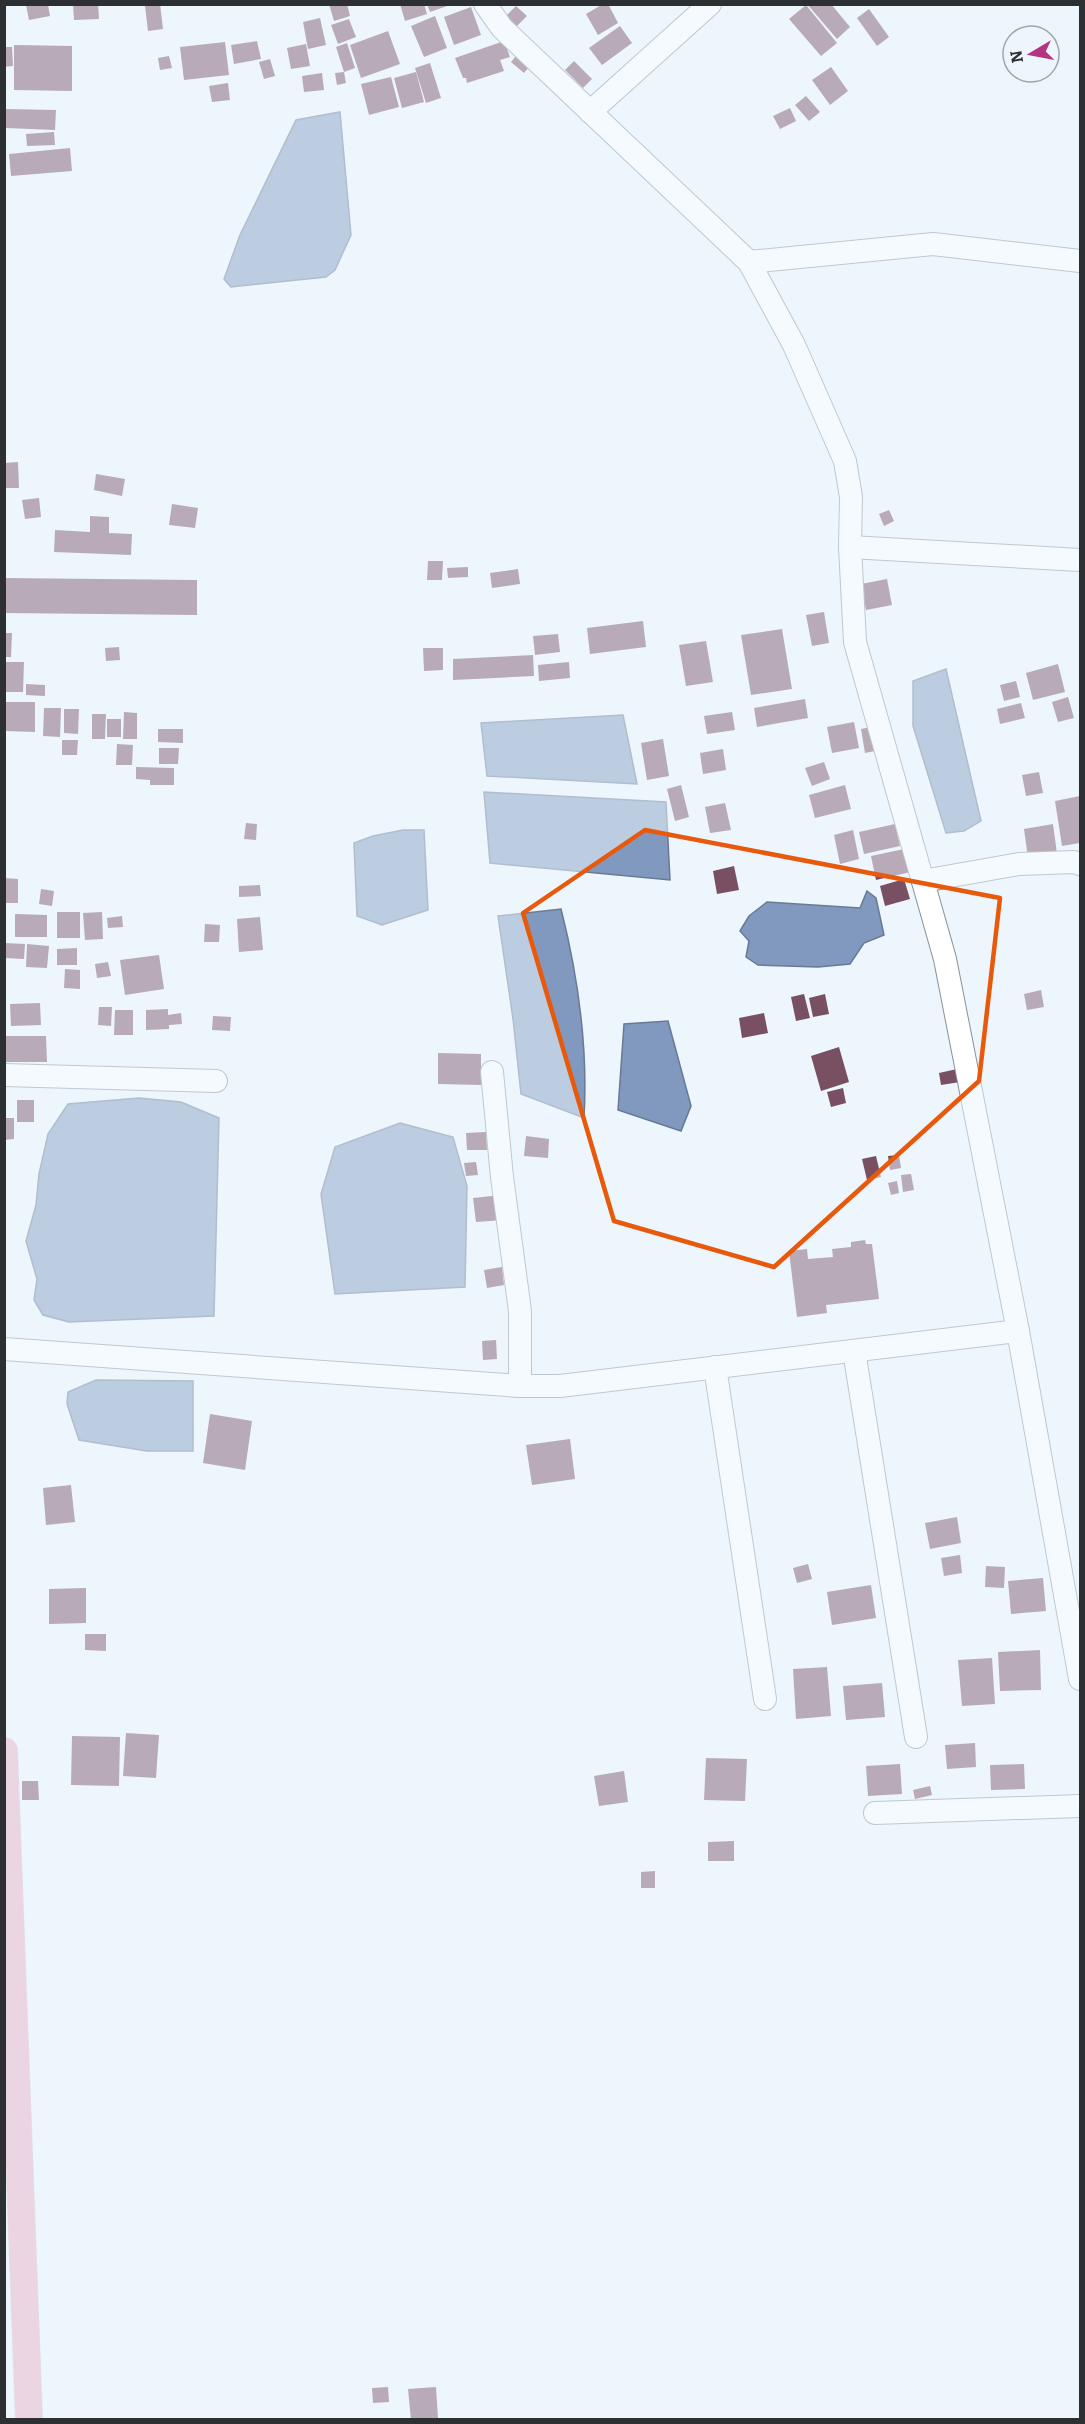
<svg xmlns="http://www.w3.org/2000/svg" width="1085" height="2424" font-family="Bitter,serif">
<rect width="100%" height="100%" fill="#edf5fd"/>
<g fill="#8199be" stroke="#687a94" stroke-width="1.5">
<path d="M340,112L351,235L335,270L326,277L231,287L224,279L240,235L296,120Z"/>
<path d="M946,669L981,821L964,831L946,833L913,726V681Z"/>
<path d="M623,715L637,784L487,776L481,723Z"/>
<path d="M484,792L666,802L670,880L490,863Z"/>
<path d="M403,830H424L428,910L382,925L357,916L354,843L373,836Z"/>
<path d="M867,891L876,898L884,935L864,943L850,964L818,967L758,965L746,957L749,941L740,931L749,916L767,902L860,908Z"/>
<path d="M561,909C578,976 588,1048 584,1118L521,1094L513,1019L498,916Z"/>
<path d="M668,1021L691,1106L681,1131L618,1110L624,1024Z"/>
<path d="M139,1098L181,1102L219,1118L214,1316L69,1322L43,1315L34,1300L37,1279L26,1241L36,1205L39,1174L48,1134L68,1104Z"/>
<path d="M400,1123L453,1137L467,1186L465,1287L335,1294L321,1194L335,1147Z"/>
<path d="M96,1380L193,1381V1451H147L79,1440L67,1404L68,1392Z"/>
</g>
<g fill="#795062">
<path d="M73,4H98L99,19L74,20Z"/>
<path d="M160,4L163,29L148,31L145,6Z"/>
<path d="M329,4H347L350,16L334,21Z"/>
<path d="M400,4H424L427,14L405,21Z"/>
<path d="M427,4H450V5L430,12Z"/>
<path d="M603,4H608L618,23L598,35L586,14Z"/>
<path d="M807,4H831L850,27L837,39Z"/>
<path d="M26,5H48L50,16L29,20Z"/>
<path d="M806,5L837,43L821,56L789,19Z"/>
<path d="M516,6L527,16L516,27L505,17Z"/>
<path d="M471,7L481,35L454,45L444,17Z"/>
<path d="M869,9L889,37L877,46L857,18Z"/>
<path d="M435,16L447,48L424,57L411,26Z"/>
<path d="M320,18L326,45L308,49L303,22Z"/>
<path d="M349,19L356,37L338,44L331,25Z"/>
<path d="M620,26L632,43L602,65L589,48Z"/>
<path d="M388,31L400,64L361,78L350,45Z"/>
<path d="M257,41L261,59L234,64L231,45Z"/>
<path d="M504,41L510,57L500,60L504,71L467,83L466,78H463L455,58Z"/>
<path d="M225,42L229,75L184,80L180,47Z"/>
<path d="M347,43L355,68L344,72L336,47Z"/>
<path d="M306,44L310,66L291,69L287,48Z"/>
<path d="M14,45L72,46V91L14,90Z"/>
<path d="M4,47H12L13,66L4,67Z"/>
<path d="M520,51L533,62L524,73L511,62Z"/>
<path d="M169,56L172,68L160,70L158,58Z"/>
<path d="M270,59L275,76L264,79L259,62Z"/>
<path d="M574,61L592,79L583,88L565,70Z"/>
<path d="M430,63L441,98L426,103L415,68Z"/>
<path d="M831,67L848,91L830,105L812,80Z"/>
<path d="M344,72L346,83L337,85L335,73Z"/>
<path d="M416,72L424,102L402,108L394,78Z"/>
<path d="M322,73L324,90L304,92L302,76Z"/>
<path d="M391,77L399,107L369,115L361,84Z"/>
<path d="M228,83L230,100L212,102L209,86Z"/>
<path d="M806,96L820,112L809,121L795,105Z"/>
<path d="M790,108L796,121L780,129L773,116Z"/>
<path d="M6,109L56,110L55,130L6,128Z"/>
<path d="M54,132L55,145L27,146L26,134Z"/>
<path d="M70,148L72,171L11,176L9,154Z"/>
<path d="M18,462L19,488H4V463Z"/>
<path d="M96,474L125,479L122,496L94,490Z"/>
<path d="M39,498L41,517L25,519L22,500Z"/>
<path d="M172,504L198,508L195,528L169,525Z"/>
<path d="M889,510L894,521L884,526L879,514Z"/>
<path d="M90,516L109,517V533L132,534L131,555L54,552L55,530L90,532Z"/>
<path d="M428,561H443L442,580H427Z"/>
<path d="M468,567V577L448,578L447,568Z"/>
<path d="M518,569L520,584L492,588L490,573Z"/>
<path d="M4,578L197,580V615L4,613Z"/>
<path d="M887,579L892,605L866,610L861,584Z"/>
<path d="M824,612L829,643L812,646L806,615Z"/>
<path d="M643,621L646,647L590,654L587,628Z"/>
<path d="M782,629L792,689L751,695L741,635Z"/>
<path d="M4,633H12L11,657H4Z"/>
<path d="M558,634L560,652L535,655L533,636Z"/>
<path d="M706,641L713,682L686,686L679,645Z"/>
<path d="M119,647L120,660L106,661L105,648Z"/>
<path d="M423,648H443V670L424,671Z"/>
<path d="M533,655L534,676L453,680V659Z"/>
<path d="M4,662H24L23,692H4Z"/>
<path d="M569,662L570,678L539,681L538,665Z"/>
<path d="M1058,664L1065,692L1033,700L1026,673Z"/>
<path d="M1016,681L1020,697L1004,701L1000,685Z"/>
<path d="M26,684L45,685V696L26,695Z"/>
<path d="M1068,697L1074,718L1058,722L1052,702Z"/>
<path d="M805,699L808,718L757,727L754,708Z"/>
<path d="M4,702H35V732L4,731Z"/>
<path d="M1021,703L1025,718L1000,724L997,709Z"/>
<path d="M44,708H61L60,737L43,736Z"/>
<path d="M64,709H79L78,734L64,733Z"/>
<path d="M124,712L137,713V739H123Z"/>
<path d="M732,712L735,730L707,734L704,716Z"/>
<path d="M92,714H106L105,739H92Z"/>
<rect x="107" y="719" width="14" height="18"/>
<path d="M854,722L859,748L832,753L827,727Z"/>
<path d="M876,726L880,750L865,753L861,729Z"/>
<path d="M158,729H183V743L158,742Z"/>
<path d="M663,739L669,776L647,780L641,743Z"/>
<path d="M62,740H78L77,755H62Z"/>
<path d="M117,744L133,745L132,765H116Z"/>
<path d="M159,748H179L178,764H159Z"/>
<path d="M723,749L726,770L703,774L700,753Z"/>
<path d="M824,762L830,779L812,786L805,768Z"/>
<path d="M136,767L174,768V785H150V780L136,779Z"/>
<path d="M1039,772L1043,793L1026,796L1022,775Z"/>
<path d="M681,785L689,817L675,821L667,789Z"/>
<path d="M845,785L851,809L815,818L809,795Z"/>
<path d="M1080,796V843L1062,846L1055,801Z"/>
<path d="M725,803L731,830L710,833L705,807Z"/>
<path d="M246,823L257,824L256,840L244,839Z"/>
<path d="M895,824L900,846L864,854L859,832Z"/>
<path d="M1053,824L1057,854L1028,858L1024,829Z"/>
<path d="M853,830L859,859L840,864L834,835Z"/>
<path d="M909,848L915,871L876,880L871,856Z"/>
<path d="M734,866L739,890L717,894L713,871Z"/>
<path d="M4,878L18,879V903H4Z"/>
<path d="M904,879L910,899L885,906L880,886Z"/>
<path d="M260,885L261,896L239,897V886Z"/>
<path d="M41,889L54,891L52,906L39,904Z"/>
<rect x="57" y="912" width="23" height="26"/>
<path d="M102,912L103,939L85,940L83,913Z"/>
<path d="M15,914L47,915V937H15Z"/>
<path d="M122,916L123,927L108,928L107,918Z"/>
<path d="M260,917L263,950L239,952L237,919Z"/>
<path d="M205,924L220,925L219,942H204Z"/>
<path d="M4,943L25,944L24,959L4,958Z"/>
<path d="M27,944L49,946L47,968L26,967Z"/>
<path d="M77,948V965H57V949Z"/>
<path d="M159,955L164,989L125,995L120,960Z"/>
<path d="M108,962L111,976L97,978L95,964Z"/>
<path d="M65,969L80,970V989L64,988Z"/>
<path d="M1041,990L1044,1007L1027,1010L1024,994Z"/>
<path d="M804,994L810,1018L796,1021L791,997Z"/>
<path d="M825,994L829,1014L813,1017L809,998Z"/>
<path d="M40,1003L41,1025L11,1026L10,1004Z"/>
<path d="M99,1007H112L111,1026L98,1025Z"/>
<path d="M168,1009V1015L181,1013L182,1024L169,1025V1029L146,1030V1010Z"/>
<path d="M115,1010H133V1035H114Z"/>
<path d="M764,1013L768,1033L742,1038L739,1018Z"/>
<path d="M213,1016L231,1017L230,1031L212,1030Z"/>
<path d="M4,1036H46L47,1062H4Z"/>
<path d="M839,1047L849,1082L821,1091L811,1056Z"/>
<path d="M438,1053L481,1054V1085L438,1084Z"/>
<path d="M957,1069L960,1082L941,1085L939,1073Z"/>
<path d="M843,1088L846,1103L831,1107L827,1092Z"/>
<rect x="17" y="1100" width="17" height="22"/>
<path d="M4,1118H14V1139L4,1140Z"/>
<path d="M486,1132L487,1150H467L466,1133Z"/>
<path d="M526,1136L549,1139L548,1158L524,1156Z"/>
<path d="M899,1155L901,1168L890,1170L888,1156Z"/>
<path d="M876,1156L881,1177L867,1180L862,1159Z"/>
<path d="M476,1162L478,1175L466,1176L464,1163Z"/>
<path d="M911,1174L914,1190L903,1192L901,1175Z"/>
<path d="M897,1181L899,1193L891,1195L888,1183Z"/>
<path d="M501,1195L503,1220L476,1222L473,1198Z"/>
<path d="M865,1240L866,1244H872L879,1299L826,1305L827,1313L797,1317L789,1251L807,1249L808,1259L833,1257L832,1249L851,1247V1242Z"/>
<path d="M502,1267L504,1285L487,1288L484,1270Z"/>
<path d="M496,1340L497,1359L483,1360L482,1341Z"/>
<path d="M210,1414L252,1421L245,1470L203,1463Z"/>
<path d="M570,1439L575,1479L532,1485L526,1445Z"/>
<path d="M71,1485L75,1522L46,1525L43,1488Z"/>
<path d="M957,1517L961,1543L930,1549L925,1523Z"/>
<path d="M960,1555L962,1573L944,1576L941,1558Z"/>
<path d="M808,1564L812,1579L797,1583L793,1568Z"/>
<path d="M986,1566L1005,1567L1004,1588L985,1587Z"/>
<path d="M1043,1578L1046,1611L1011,1614L1008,1581Z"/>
<path d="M871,1585L876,1618L832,1625L827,1592Z"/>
<path d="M86,1588V1623L49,1624V1589Z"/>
<path d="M85,1634H106V1651L85,1650Z"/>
<path d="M1040,1650L1041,1690L1000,1691L998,1652Z"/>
<path d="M992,1658L995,1704L962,1706L958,1660Z"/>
<path d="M827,1667L831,1716L796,1719L793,1669Z"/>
<path d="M882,1683L885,1717L846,1720L843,1686Z"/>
<path d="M126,1733L159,1735L156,1778L123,1776Z"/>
<path d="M72,1736L120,1737L119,1786L71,1785Z"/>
<path d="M975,1743L976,1767L947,1769L945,1745Z"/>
<path d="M706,1758L747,1759L745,1801L704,1800Z"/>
<path d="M900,1764L902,1794L868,1796L866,1766Z"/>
<path d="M1024,1764L1025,1789L991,1790L990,1765Z"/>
<path d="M624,1771L628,1802L599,1806L594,1776Z"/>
<path d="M22,1781H38L39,1800H22Z"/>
<path d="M930,1786L932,1795L915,1799L913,1790Z"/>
<path d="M734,1841V1861H708V1842Z"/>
<path d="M655,1871V1888H641V1872Z"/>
<path d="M388,2387L389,2402L373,2403L372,2388Z"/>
<path d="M436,2387L438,2418L411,2420L408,2389Z"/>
</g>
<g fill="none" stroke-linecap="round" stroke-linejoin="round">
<g stroke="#899198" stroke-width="24">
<g id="minor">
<path d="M485,4L502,28L749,262L794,345L845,461L851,497L850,547L855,642L945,959L1018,1331L1080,1679"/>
<path d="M590,112L710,4"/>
<path d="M749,262L933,244L1080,261"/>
<path d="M850,547L1080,560"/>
<path d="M923,881L1019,864L1074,862L1080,864"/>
<path d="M492,1072L502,1177L520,1311V1386"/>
<path d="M4,1075L216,1081"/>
<path d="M4,1349L520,1386H560L1018,1331"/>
<path d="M854,1351L916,1737"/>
<path d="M715,1367L765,1699"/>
<path d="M875,1813L1080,1806"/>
</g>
</g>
<g stroke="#d1d1d2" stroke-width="28">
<path id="major" d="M4,1751L29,2420"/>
</g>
<use href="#minor" stroke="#fff" stroke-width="22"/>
<use href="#major" stroke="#ecadc0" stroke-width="27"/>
</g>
<path d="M0 0H1085V2424H0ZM645,830L1000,898L979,1081L774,1267L614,1221L523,913Z" fill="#edf5fd" fill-opacity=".55" fill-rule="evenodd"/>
<path fill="none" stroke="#e8590c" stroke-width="4.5" stroke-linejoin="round" d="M645,830L1000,898L979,1081L774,1267L614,1221L523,913Z"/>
<rect width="1085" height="2424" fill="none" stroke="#2d3033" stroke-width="12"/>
<g transform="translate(1031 54) rotate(260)"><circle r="28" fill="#edf5fd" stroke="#a0a6ac" stroke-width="1.5"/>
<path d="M0-4.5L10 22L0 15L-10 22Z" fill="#b4347f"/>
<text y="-9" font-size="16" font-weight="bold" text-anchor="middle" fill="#2d3033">N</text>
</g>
</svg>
